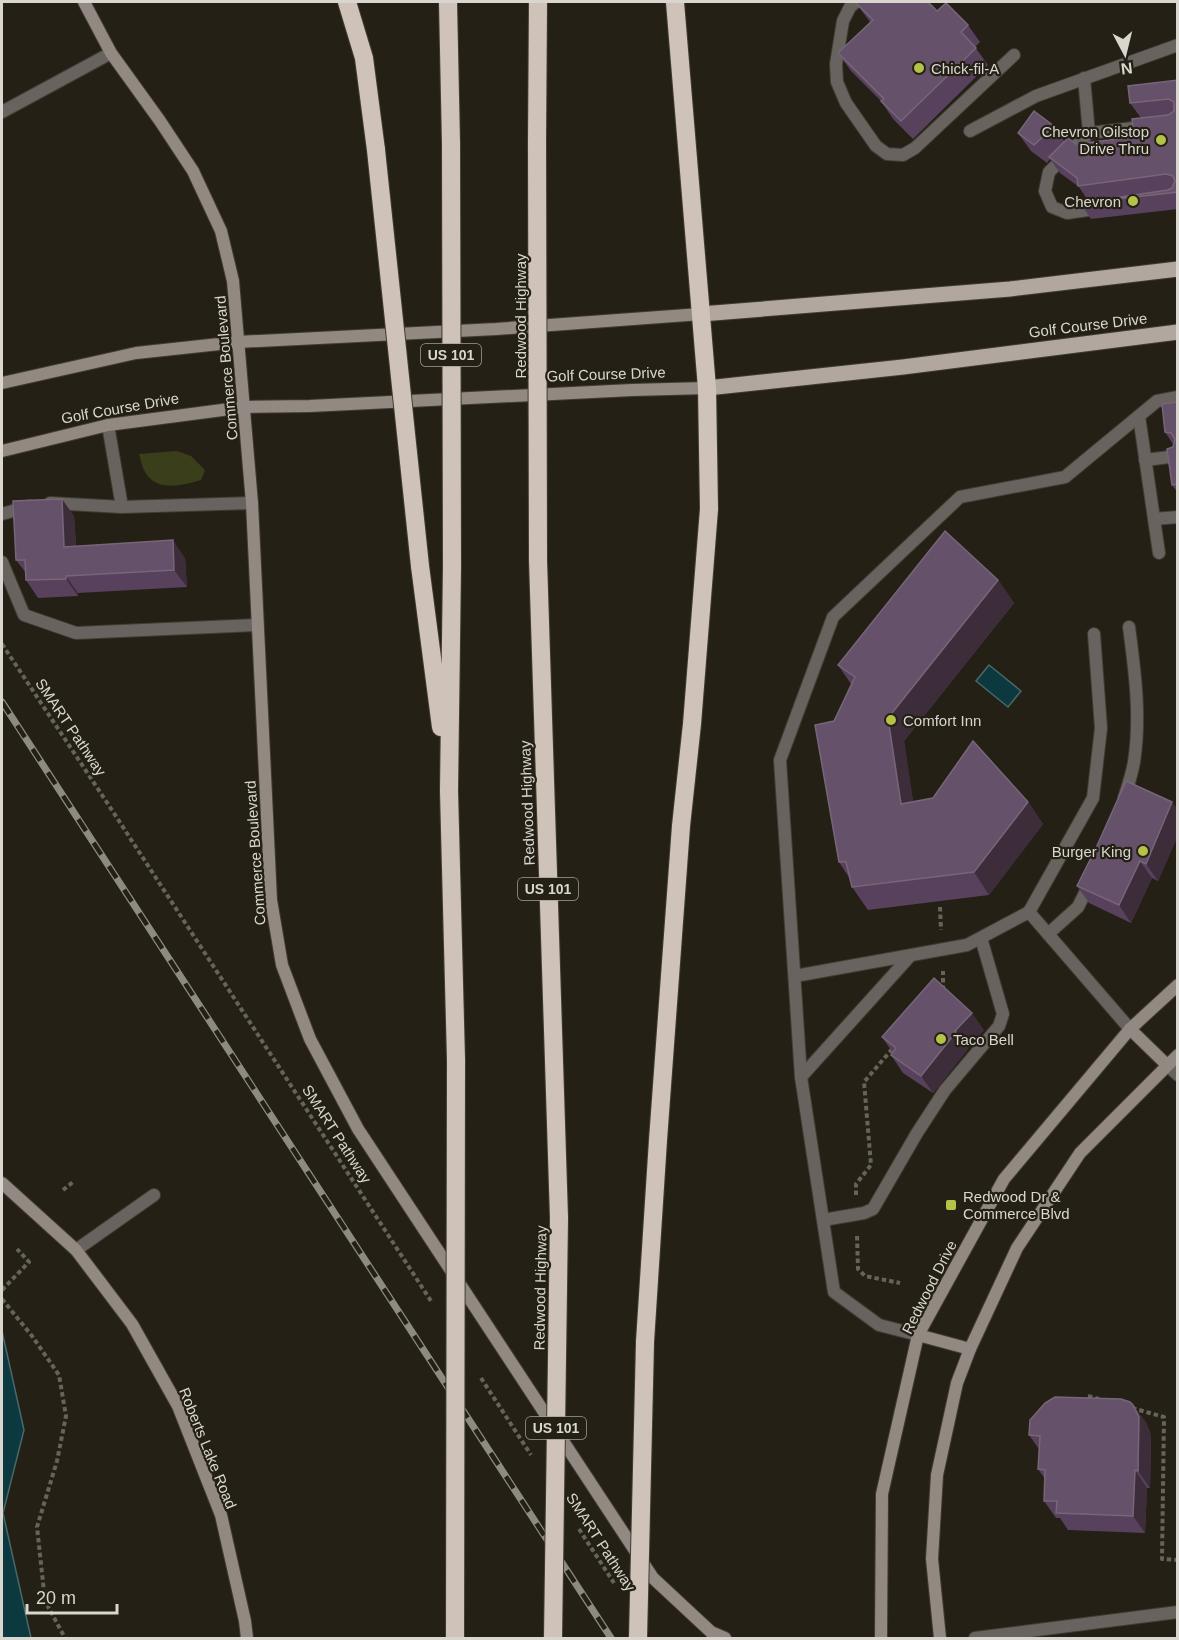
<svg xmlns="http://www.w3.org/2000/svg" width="1179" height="1640" font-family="Arial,sans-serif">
<rect width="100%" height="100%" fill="#242015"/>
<path fill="#3a3e1a" d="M177,451L191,456L205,470L201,480C183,485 157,493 145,472C142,467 141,460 139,454Z"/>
<g fill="#0c393f" stroke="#49686a" stroke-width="1.5">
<path d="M989,665L1021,691L1008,707L976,681Z"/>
<path d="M2,1331L24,1430L3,1513L31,1638H2Z"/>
</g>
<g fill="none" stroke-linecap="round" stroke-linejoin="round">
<g stroke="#413d33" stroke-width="14">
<g id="lane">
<path d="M856,2L850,7L843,21L836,64L837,82L846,103L876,146L887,154L903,155L915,148L1014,55"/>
<path d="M1084,78L1089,133"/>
<path d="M2,112L111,53"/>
<path d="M970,131L1036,96L1178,45"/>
<path d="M1102,208L1067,213L1052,207L1045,191L1049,172L1089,133L1178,123"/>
<path d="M1139,416L1159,553"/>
<path d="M108,425L122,507"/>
<path d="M1145,460L1178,456"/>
<path d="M50,503L122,507L252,503"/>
<path d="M2,514L30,506"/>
<path d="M1154,519L1178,517"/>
<path d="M2,562L24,615L76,633L257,625"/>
<path d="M1094,634L1101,728L1093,798L1029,912L1130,1029"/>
<path d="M1124,798C1128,786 1132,774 1134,762C1141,717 1135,672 1129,627"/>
<path d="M1048,934L1078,907L1091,881"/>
<path d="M795,976L967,945L1029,912"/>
<path d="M1167,1065L1178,1075"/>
<path d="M801,1077L911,955"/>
<path d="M823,1220L864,1213L873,1209L917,1133L945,1090L999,1026L1003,1014L981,938"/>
<path d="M76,1250L154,1195"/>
<path d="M918,1335L879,1325L834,1292L801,1077L780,760L833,617L960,497L1065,477L1157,401L1178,397"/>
<path d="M975,1638L1178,1612"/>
</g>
</g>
<g stroke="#413d33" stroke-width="14">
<g id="secondary">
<path d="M84,2L111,53L160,121L193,171L221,231L233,281L252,503L271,900L282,965L310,1039L358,1129L653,1578L711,1632L725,1638"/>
<path d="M2,383L136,353L238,342L496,329L701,314"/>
<path d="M2,451L108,425L245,407L310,406L632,390L707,388"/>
<path d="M1130,1029L1167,1065"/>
<path d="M2,1183L76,1250L132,1324L178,1406L221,1515L245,1621L247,1638"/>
<path d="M918,1335L970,1349"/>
<path d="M881,1638L882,1494L918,1335L1004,1179L1130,1029L1178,985"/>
<path d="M940,1638L932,1559L937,1475L957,1383L970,1349L1017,1248L1080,1153L1178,1055"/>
</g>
</g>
<g stroke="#413d33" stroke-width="17">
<g id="primary">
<path d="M701,314L1010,289L1178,269"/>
<path d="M707,388L903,367L1178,332"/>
</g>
</g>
<g stroke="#413d33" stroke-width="20">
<g id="highway">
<path d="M347,2L364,58L376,150"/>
<path d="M448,2L451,144"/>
<path d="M537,142L538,2"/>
<path d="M538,560L559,1218"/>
<path d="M420,566L441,727"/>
<path d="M452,566L449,791L456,1060"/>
<path d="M645,1342L658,1140L681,826L692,724L709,509L707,388L675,2"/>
</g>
</g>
<g stroke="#666359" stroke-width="4" stroke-dasharray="4.5 3" stroke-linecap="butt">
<path d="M2,644L106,801L431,1301"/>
<path d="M940,907L941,930"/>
<path d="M943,990V971"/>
<path d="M63,1190L73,1182"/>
<path d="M856,1195V1184L871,1165L864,1082L893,1048"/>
<path d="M857,1236L858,1269L865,1276L900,1283"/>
<path d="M2,1290L29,1262L17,1249"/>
<path d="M2,1299L32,1336L59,1375L66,1416L57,1461L37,1527L45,1601L65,1638"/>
<path d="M481,1378L531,1455"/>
<path d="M1088,1396L1099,1399"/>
<path d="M1132,1408L1164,1417L1162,1559L1178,1560"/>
<path d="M579,1529L614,1583"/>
</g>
<use href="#lane" stroke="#68635f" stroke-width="12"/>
<use href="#secondary" stroke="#928983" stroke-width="12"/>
<use href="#primary" stroke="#b2a79f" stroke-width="15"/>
<use href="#highway" stroke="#cfc2b8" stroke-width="18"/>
<g stroke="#8d8a81" stroke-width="7">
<path id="rail" d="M2,702L611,1638"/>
</g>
<use href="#rail" stroke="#242015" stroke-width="4.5" stroke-dasharray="14" stroke-linecap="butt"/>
<g stroke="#413d33" stroke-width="20" stroke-linecap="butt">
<g id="highway-bridge">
<path d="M537,142L538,560"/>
<path d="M451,144L452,566"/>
<path d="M376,150L420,566"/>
<path d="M455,1638L456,1060"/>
<path d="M553,1638L559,1218"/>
<path d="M638,1638L645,1342"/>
</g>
</g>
<use href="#highway-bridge" stroke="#cfc2b8" stroke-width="18"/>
</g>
<g fill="#58415d">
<path d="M856,3L937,11L968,25L980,42L975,47L988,65L913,139L893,119L881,101L851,71L838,53L870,22Z"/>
<path d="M1178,80V209L1091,219L1080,203L1089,202L1079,187L1060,173L1050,159L1047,163L1031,151L1018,133L1054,126L1064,141L1076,144L1134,137L1141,118L1130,103Z"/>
<path d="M1178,402V493L1172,485L1173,447V444L1165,432Z"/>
<path d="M74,516L76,546L185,558L187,587L78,593V596L38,598L26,580V573L16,560Z"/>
<path d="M998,580L1014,603L904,741L913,802H1028L1043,824L989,895L868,910L852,887L850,879L839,862L834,721L851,684L838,665Z"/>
<path d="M1178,810V835L1158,881L1152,878L1131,923L1089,903L1077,886Z"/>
<path d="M984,1030L968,1048V1049L933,1093L903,1073L891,1055L893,1053L882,1037Z"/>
<path d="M1146,1422L1151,1435L1150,1488H1147L1145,1533L1068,1530L1060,1518H1056L1044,1501L1045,1479L1038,1469L1039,1449L1029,1435Z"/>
</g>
<g fill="#3d2d3b">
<path d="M62,499L74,516L77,564L64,547Z"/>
<path d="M173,540L185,558L187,587L174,570Z"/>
<path d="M66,576L78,593V596L66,579Z"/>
<path d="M998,580L1014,603L904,741L917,826L901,804L888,718Z"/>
<path d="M1028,802L1043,824L989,895L974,872Z"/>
<path d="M1172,802L1178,810V835L1158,881L1146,864Z"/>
<path d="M1140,861L1152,878L1131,923L1119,905Z"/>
<path d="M972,1013L984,1030L968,1048V1049L933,1093L921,1076L955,1031Z"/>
<path d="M1133,1405L1146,1422L1151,1435L1150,1488L1138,1471Z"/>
<path d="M1135,1470L1147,1488L1145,1533L1133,1516Z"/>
</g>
<g fill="#655169" stroke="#776679" stroke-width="1.5">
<path d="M857,2H928L937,11L946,3L968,25L961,32L976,48L901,121L881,101L884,99L838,53L873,20L856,3Z"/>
<path d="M1178,80V192L1080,203L1168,190L1172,188L1175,181L1173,176L1166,174L1078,186L1077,178L1049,157L1068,138L1076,144L1134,137L1132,119L1168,115L1174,111V102L1169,99L1130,103L1128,86Z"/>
<path d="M1034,111L1054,126L1034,145L1018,133Z"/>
<path d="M1178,402V484L1172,485L1167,449L1173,447L1175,439L1171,433L1165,432L1162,404Z"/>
<path d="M62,499L64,547L173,540L174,570L66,576V579L26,580L25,560H16L13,501Z"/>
<path d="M945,531L998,580L888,718L901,804L933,798L973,741L1028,802L974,872L852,887L846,862H839L815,725L834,721L855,677L838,665Z"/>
<path d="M1126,781L1172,802L1146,864L1140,861L1119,905L1077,886L1096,848Z"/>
<path d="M934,978L972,1013L955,1031L956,1032L921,1076L891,1055L896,1048L882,1037Z"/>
<path d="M1055,1397L1121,1399L1130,1402L1133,1405L1139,1417L1138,1471L1135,1470L1133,1516L1056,1513L1057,1501H1044L1045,1470L1038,1469L1040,1436L1029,1435L1030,1420L1045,1403Z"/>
</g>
<g fill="#b5c24a" stroke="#242015" stroke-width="2">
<circle cx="919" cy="68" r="6"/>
<circle cx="1161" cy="140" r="6"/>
<circle cx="1133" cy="201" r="6"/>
<circle cx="891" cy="720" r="6"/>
<circle cx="1143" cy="851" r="6"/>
<circle cx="941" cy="1039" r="6"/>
<rect x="945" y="1199" width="12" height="12" rx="3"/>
</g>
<g text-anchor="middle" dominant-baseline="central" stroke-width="4.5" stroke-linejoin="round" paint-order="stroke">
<g fill="#242015" stroke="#a29f97" stroke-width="1.5">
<rect x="421" y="344" width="60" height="22" rx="4.5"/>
<rect x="518" y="878" width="60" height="22" rx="4.5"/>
<rect x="526" y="1417" width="60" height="22" rx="4.5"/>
</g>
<g font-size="14" font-weight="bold" fill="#d8d6cf">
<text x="451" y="355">US 101</text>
<text x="548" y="889">US 101</text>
<text x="556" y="1428">US 101</text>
</g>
<g font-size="15" fill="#d8d6cf" stroke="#242015" text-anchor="start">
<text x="931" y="68">Chick-fil-A</text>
<text x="1149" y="131" text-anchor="end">Chevron Oilstop<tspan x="1149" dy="17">Drive Thru</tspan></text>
<text x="1121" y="201" text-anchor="end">Chevron</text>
<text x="903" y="720">Comfort Inn</text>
<text x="1131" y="851" text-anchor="end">Burger King</text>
<text x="953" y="1039">Taco Bell</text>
<text x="963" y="1196">Redwood Dr &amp;<tspan x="963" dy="17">Commerce Blvd</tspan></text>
</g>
<g font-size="15" fill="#d8d6cf" stroke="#242015">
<text transform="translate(520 316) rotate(-90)">Redwood Highway</text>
<text transform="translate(1088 325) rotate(-7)">Golf Course Drive</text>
<text transform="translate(226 368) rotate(-95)">Commerce Boulevard</text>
<text transform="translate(606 374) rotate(-2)">Golf Course Drive</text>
<text transform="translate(120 408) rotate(-10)">Golf Course Drive</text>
<text transform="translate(71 727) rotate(56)">SMART Pathway</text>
<text transform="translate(527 803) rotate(-92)">Redwood Highway</text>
<text transform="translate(255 853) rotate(-94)">Commerce Boulevard</text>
<text transform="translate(337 1134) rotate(57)">SMART Pathway</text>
<text transform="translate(929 1287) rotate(-63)">Redwood Drive</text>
<text transform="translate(540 1288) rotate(-89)">Redwood Highway</text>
<text transform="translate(208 1448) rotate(68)">Roberts Lake Road</text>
<text transform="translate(601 1542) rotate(57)">SMART Pathway</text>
</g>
</g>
<rect width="1179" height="1640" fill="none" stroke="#d8d6cf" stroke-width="6"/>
<g transform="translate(1125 54) rotate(173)" stroke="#242015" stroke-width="4.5" paint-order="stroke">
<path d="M0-4.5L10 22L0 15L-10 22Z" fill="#d8d6cf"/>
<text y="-9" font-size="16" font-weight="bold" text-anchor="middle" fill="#d8d6cf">N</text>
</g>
<path d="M27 1604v9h90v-9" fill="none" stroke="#d8d6cf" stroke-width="3"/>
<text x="36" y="1604" font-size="18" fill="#d8d6cf" stroke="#242015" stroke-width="4.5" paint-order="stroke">20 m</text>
</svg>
